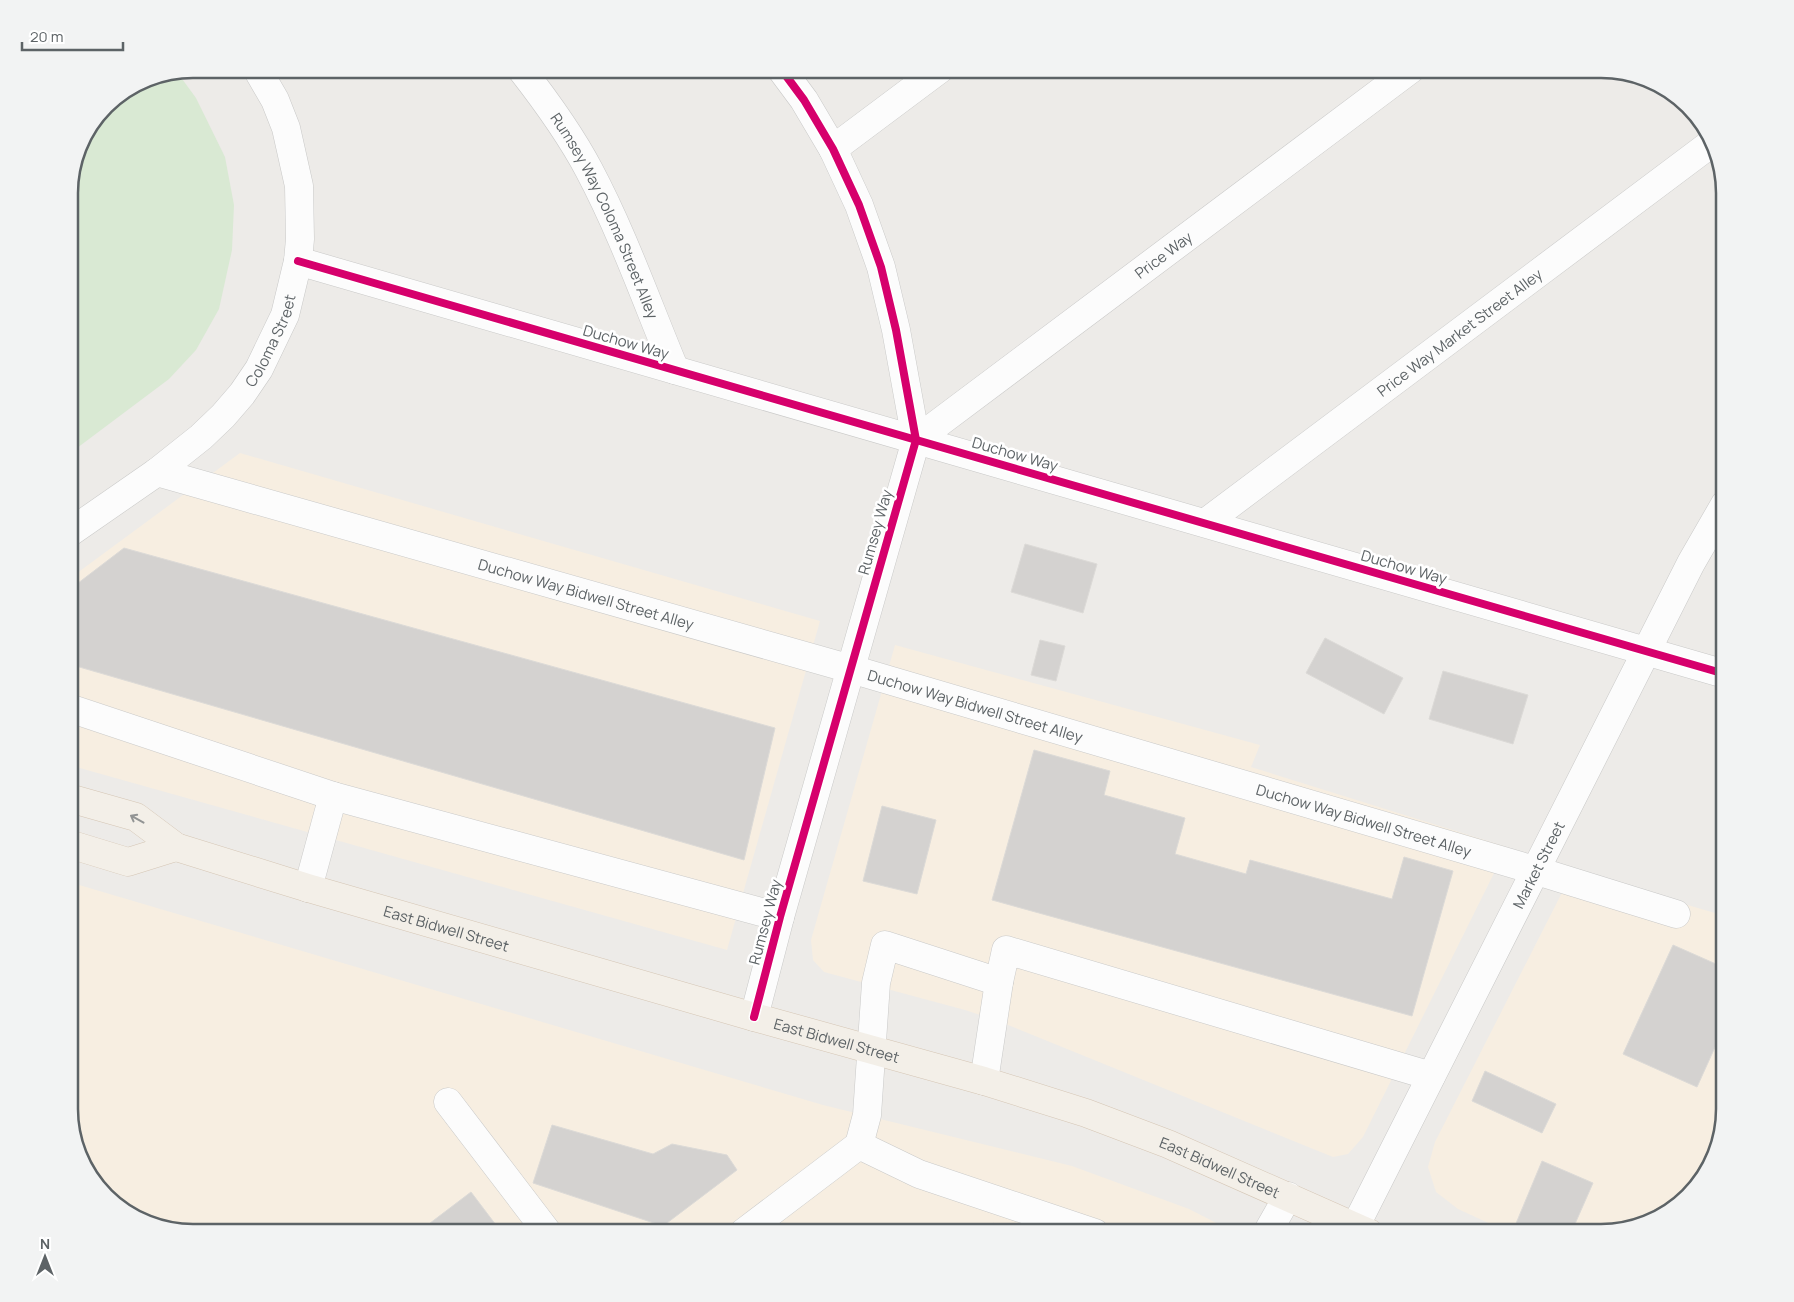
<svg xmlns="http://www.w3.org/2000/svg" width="1794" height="1302" font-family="Manrope,sans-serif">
<rect width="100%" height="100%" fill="#edebe8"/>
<g fill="#f7eee1">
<path d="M240,453L820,621L727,950L69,765V579Z"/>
<path d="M895,645L1260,745L1251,767L1507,847L1363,1137L1348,1154L1333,1157L998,1021L965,1010L824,972L813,960L811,940Z"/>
<path d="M1573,871L1725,916V1110L1719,1150L1700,1185L1657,1220L1602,1233H1510L1458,1209L1436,1192L1428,1167L1435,1142Z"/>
<path d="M69,882L823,1105L1072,1166L1189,1209L1236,1233H192L152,1227L117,1208L85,1171L69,1118Z"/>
</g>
<path fill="#d9e9d3" d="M177,72L196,98L225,157L234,205L232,250L219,309L196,350L169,379L69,454V184L82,137L111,100L145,78Z"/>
<g fill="#d4d2d0" stroke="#dcdad7">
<path d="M1025,544L1097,564L1083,613L1011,592Z"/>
<path d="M124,548L775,728L744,860L69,664V590Z"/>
<path d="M1325,638L1403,678L1384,714L1306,673Z"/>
<path d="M1040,640L1065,646L1056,681L1031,675Z"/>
<path d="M1443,671L1528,695L1513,744L1429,719Z"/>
<path d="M1034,750L1110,771L1104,795L1185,818L1175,854L1246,874L1250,860L1392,899L1404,857L1453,871L1412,1016L992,900Z"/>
<path d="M882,806L936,820L917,894L863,881Z"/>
<path d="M1673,945L1725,968V1025L1697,1087L1623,1054Z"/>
<path d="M1485,1071L1556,1104L1542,1133L1472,1101Z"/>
<path d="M552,1125L653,1154L672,1144L727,1155L737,1170L663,1226L533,1183Z"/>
<path d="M1542,1161L1593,1183L1571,1233H1512Z"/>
<path d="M471,1192L502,1233H417Z"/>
<path d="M994,1223L1001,1233H979Z"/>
</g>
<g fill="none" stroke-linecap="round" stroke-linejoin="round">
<g stroke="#c9c9c8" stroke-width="29">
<g id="minor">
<path id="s1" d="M521,69C546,101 570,134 589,170C623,234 647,303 675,370"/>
<path d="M833,149L940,69"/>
<path d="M298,261L1725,674"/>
<path id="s2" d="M916,440L1411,69"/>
<path id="s3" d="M157,472L851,669L1534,870L1676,914"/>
<path id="s4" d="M1205,523L1713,142"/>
<path id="s5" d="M69,533L157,472L201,437L223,416L242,394L259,369L285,315L298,261L300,239L299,186L286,128L275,100L257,69"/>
<path d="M69,708L333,796L780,917"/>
<path d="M308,888L333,796"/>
<path d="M754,1017L780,917L916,440L896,330L881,267L859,205L833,149L804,100L781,69"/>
<path d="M984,1081L999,982"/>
<path d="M448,1102L548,1233"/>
<path d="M859,1145L919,1174L1095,1233"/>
<path id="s6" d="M1355,1227L1691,563L1725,504"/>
<path d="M743,1233L859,1145L867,1115L876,983L885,945L999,982L1006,950L1431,1076"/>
<path d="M1267,1233L1288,1196"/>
</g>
</g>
<g stroke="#d5c6b5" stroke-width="29">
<g id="major">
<path id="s7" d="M69,798L136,817L176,847L308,888L754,1017L984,1081L1086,1113L1168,1144L1369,1233"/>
<path d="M69,844L128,862L176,847"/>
</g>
</g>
<use href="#minor" stroke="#fcfcfc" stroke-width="28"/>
<use href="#major" stroke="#f3efe8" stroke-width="28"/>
<g stroke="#fff" stroke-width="11">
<g id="cycleway">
<path d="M298,261L1725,674"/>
<path d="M754,1017L780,917L916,440L896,330L881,267L859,205L833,149L804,100L781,69"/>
</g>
</g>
<use href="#cycleway" stroke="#d6006c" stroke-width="8"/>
</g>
<defs><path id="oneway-shaft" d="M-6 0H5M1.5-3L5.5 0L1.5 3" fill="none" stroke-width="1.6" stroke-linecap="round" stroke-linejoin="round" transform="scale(1.25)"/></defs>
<use stroke="#929494" href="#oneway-shaft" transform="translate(137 819) rotate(-151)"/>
<g text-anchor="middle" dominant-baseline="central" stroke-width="5" stroke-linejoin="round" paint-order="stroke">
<g font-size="15" fill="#5d6366" stroke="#fff">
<text stroke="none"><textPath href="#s1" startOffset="170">Rumsey Way Coloma Street Alley</textPath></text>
<text stroke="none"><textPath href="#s2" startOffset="309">Price Way</textPath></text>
<text stroke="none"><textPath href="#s4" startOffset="318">Price Way Market Street Alley</textPath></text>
<text stroke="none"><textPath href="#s5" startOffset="284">Coloma Street</textPath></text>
<text transform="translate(626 342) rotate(16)">Duchow Way</text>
<text transform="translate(1015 454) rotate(16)">Duchow Way</text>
<text transform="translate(875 532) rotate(-74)">Rumsey Way</text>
<text transform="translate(1404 567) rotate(16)">Duchow Way</text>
<text stroke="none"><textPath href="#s3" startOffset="446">Duchow Way Bidwell Street Alley</textPath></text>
<text stroke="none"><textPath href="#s3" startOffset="851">Duchow Way Bidwell Street Alley</textPath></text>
<text stroke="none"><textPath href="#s3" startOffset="1256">Duchow Way Bidwell Street Alley</textPath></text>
<text stroke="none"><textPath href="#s6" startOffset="406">Market Street</textPath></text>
<text transform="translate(765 922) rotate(-75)">Rumsey Way</text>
<text stroke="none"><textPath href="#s7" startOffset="402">East Bidwell Street</textPath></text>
<text stroke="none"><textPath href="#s7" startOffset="808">East Bidwell Street</textPath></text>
<text stroke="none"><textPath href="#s7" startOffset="1212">East Bidwell Street</textPath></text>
</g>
</g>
<path d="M0 0H1794V1302H0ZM193 78H1601A115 115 0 0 1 1716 193V1109A115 115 0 0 1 1601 1224H193A115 115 0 0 1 78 1109V193A115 115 0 0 1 193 78Z" fill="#f2f3f3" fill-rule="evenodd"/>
<path fill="none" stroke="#5d6366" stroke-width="2.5" d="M193 78H1601A115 115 0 0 1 1716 193V1109A115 115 0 0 1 1601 1224H193A115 115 0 0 1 78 1109V193A115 115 0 0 1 193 78Z"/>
<g transform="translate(45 1257)" stroke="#ffffff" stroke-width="4" paint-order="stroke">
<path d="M0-4L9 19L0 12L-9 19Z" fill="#5d6366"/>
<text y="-8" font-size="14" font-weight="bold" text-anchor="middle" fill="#5d6366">N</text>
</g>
<path d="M22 42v8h101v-8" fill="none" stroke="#5d6366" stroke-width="2.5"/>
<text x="30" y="42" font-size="15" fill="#5d6366" stroke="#ffffff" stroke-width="4" paint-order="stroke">20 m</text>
</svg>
